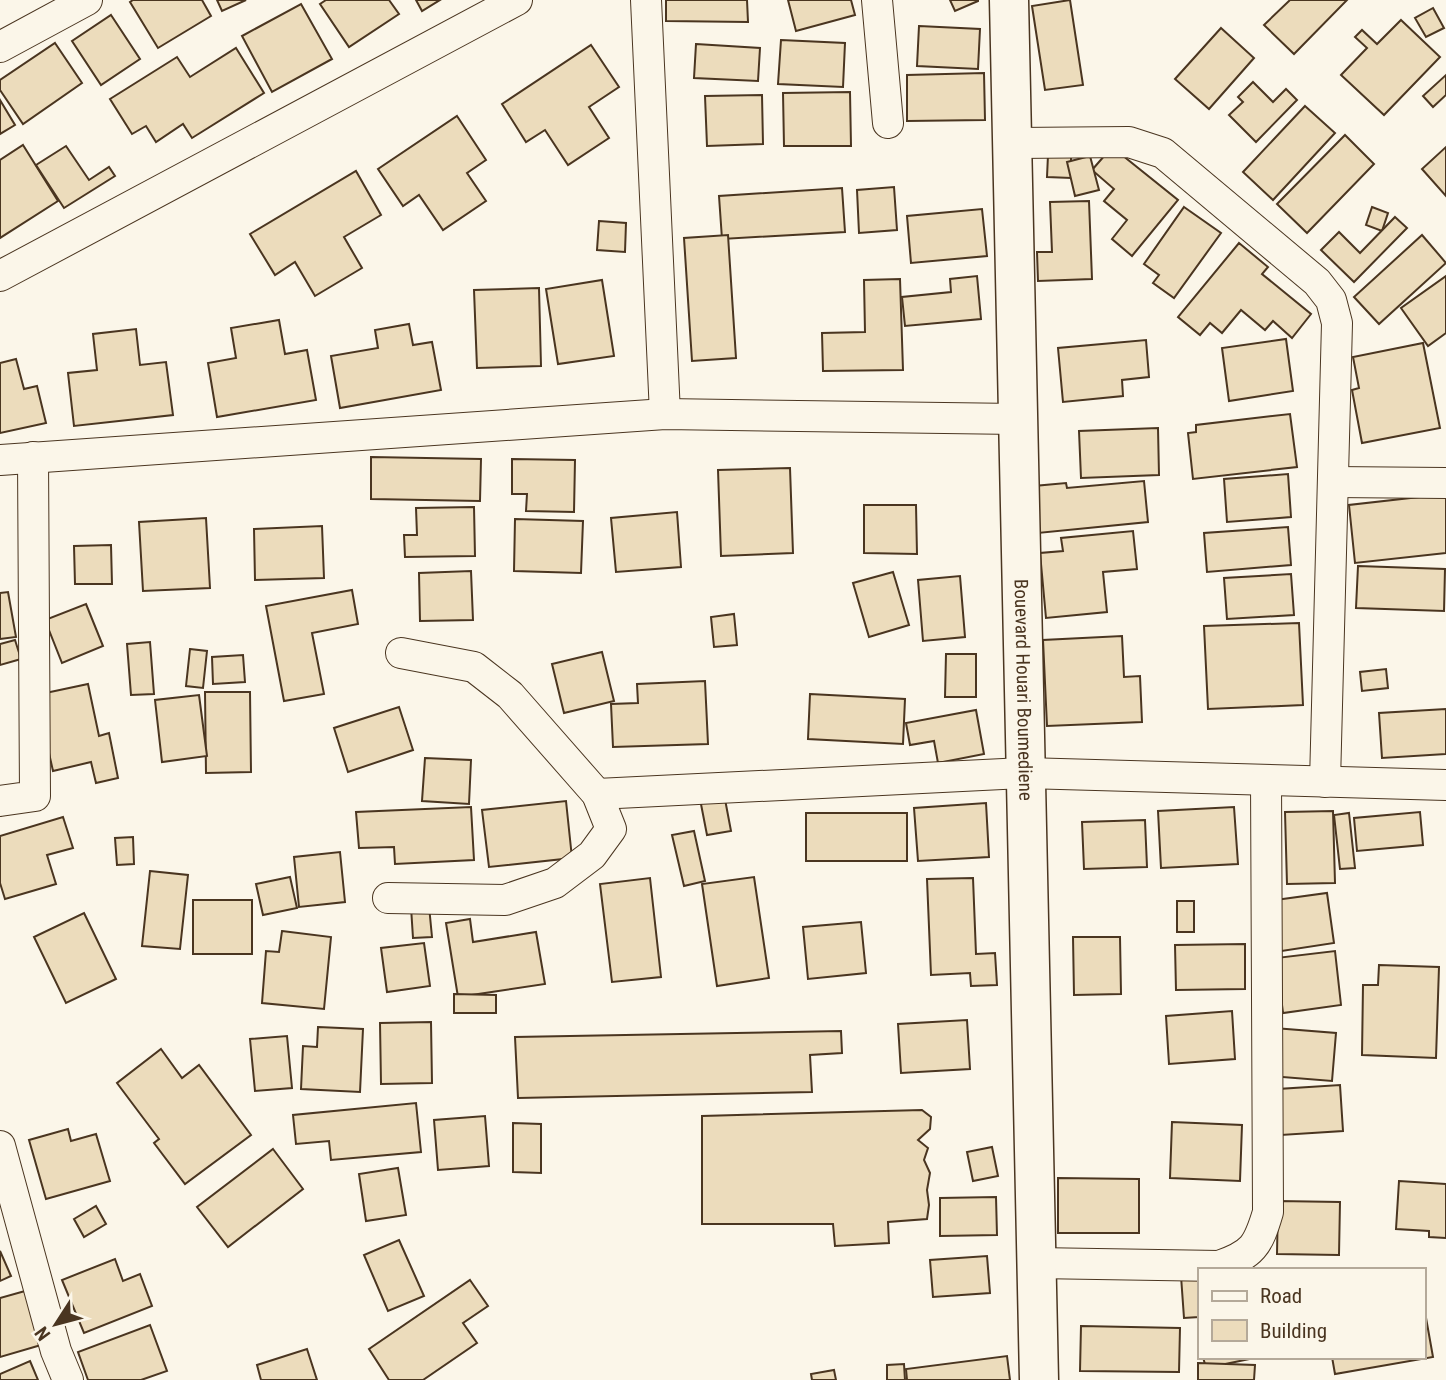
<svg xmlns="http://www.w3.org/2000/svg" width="1446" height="1380" font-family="'Roboto Condensed',sans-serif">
<rect width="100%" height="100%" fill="#fbf6e9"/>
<g fill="#ecdcbc" stroke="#4a3520" stroke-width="2">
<path d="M133,0H202L211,16L158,48L130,2Z"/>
<path d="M217,0H246L222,11Z"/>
<path d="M326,0H389L399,14L349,47L320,4Z"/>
<path d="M416,0H440L422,11Z"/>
<path d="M666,0H747L748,22L666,21Z"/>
<path d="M788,0H851L855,15L796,31Z"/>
<path d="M950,0H978V1L955,11Z"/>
<path d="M1070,0L1083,85L1045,90L1032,6Z"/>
<path d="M1290,0H1347L1294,54L1264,25Z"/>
<path d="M301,4L332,59L272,92L242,36Z"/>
<path d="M1433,8L1444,28L1426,37L1415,18Z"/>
<path d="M111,15L140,59L101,85L72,41Z"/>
<path d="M1401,20L1440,57L1384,115L1341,75L1367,48L1355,37L1362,30L1377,44Z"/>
<path d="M919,26L980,29L978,69L917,66Z"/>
<path d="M1221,28L1254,58L1209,109L1175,79Z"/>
<path d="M781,40L845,43L843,87L778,84Z"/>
<path d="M55,43L82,83L23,124L0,90V80Z"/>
<path d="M696,44L760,48L758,81L694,78Z"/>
<path d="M591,45L619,87L589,107L609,138L568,165L545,130L526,142L502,104Z"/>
<path d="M236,48L264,93L192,138L183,124L156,142L146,126L132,134L110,99L177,57L190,77Z"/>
<path d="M984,73L985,120L907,121V75Z"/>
<path d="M1446,75V95L1433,107L1423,96Z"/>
<path d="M1253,82L1273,102L1286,89L1297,100L1256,142L1229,115L1243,102L1238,97Z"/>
<path d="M850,92L851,146H784L783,93Z"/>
<path d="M762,95L763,144L707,146L705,96Z"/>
<path d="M0,100L15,125L0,134Z"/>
<path d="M1305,106L1335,133L1273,200L1243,172Z"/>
<path d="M457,116L486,160L467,173L486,201L443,230L419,195L403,206L378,169Z"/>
<path d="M1345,135L1374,164L1307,233L1277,204Z"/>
<path d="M23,145L58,201L0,238V160Z"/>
<path d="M66,146L89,180L109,167L115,176L64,208L36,165Z"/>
<path d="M1112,147L1178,200L1132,256L1112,239L1127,220L1104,201L1114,189L1092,170Z"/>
<path d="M1446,147V196L1422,169Z"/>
<path d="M1048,155L1071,156V178L1047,177Z"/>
<path d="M1090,156L1099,190L1075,196L1067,162Z"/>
<path d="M356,171L381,215L344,237L362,268L315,296L295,262L275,275L250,234Z"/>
<path d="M894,187L897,230L859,233L857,190Z"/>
<path d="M842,188L845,232L722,239L719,196Z"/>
<path d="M1089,201L1092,279L1038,281L1037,252H1052L1050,202Z"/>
<path d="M1184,207L1221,233L1174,298L1153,283L1159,275L1144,264Z"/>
<path d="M1372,207L1388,213L1382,231L1366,225Z"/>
<path d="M982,209L987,256L911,263L907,216Z"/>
<path d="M1395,217L1407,228L1354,282L1321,250L1339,232L1360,253Z"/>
<path d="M599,221L626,223L625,252L597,250Z"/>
<path d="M728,235L736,358L692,361L684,238Z"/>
<path d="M1422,235L1446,263L1379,324L1354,297Z"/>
<path d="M1239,243L1268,267L1262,274L1311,314L1292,338L1273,321L1265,330L1241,310L1222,333L1210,323L1200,335L1178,317Z"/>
<path d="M977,276L981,319L905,326L902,297L951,292L950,279Z"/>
<path d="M1446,276V333L1428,346L1401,308Z"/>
<path d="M900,279L903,370L823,371L822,333L865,332L864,280Z"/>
<path d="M602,280L614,356L558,364L546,289Z"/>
<path d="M539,288L541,366L477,368L474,290Z"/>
<path d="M279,320L285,354L307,350L316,400L217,417L208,363L236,358L231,328Z"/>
<path d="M409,324L413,345L432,342L441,390L340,408L331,356L378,348L375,330Z"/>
<path d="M136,329L140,365L166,362L173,415L74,426L68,373L97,370L93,334Z"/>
<path d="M1286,339L1293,391L1229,401L1222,348Z"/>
<path d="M1146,340L1149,377L1122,380L1123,396L1063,402L1058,348Z"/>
<path d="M1423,343L1440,428L1362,443L1352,390L1359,388L1353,357Z"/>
<path d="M16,359L24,389L37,386L46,423L0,433V363Z"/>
<path d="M1290,414L1297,467L1193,479L1188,433L1196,432V425Z"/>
<path d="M1158,428L1159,475L1081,478L1079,431Z"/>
<path d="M371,457L481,459L480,501L371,499Z"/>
<path d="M512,459L575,460L574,512L526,511L527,494H512Z"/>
<path d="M790,468L793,553L721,556L718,470Z"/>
<path d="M1288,474L1291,517L1227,522L1224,479Z"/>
<path d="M1144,481L1148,522L1038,533L1034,486L1066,483L1067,488Z"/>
<path d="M1446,494V553L1355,563L1349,505Z"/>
<path d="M864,505H916L917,554L864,553Z"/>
<path d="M474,507L475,556L405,557L404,535H417L416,508Z"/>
<path d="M677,512L681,567L616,572L611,518Z"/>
<path d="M206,518L210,588L143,591L139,522Z"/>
<path d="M515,519L583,521L581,573L514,571Z"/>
<path d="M322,526L324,578L255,580L254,529Z"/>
<path d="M1288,527L1291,565L1207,572L1204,533Z"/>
<path d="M1133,531L1137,569L1103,572L1107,612L1046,618L1040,553L1063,551L1061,538Z"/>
<path d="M111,545L112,584H75L74,546Z"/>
<path d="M1358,566L1445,569L1444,611L1356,608Z"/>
<path d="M471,571L473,620L420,621L419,573Z"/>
<path d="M893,572L909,625L869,637L853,583Z"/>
<path d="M1291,574L1294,615L1227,619L1224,578Z"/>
<path d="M960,576L965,637L923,641L918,580Z"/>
<path d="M352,590L358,624L312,633L324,694L284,701L266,606Z"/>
<path d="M8,592L16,637L0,639V593Z"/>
<path d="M86,604L103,646L62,663L45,620Z"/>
<path d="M734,614L737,645L714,647L711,617Z"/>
<path d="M1299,623L1303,705L1208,709L1204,626Z"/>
<path d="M1122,636L1124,677L1140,676L1142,722L1047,726L1043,640Z"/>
<path d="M15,640L21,659L0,665V644Z"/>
<path d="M150,642L154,694L131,695L127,644Z"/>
<path d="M190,649L207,651L203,688L186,686Z"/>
<path d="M602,652L614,701L564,713L552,664Z"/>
<path d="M946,654H976V697H945Z"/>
<path d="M243,655L245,682L213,684L212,657Z"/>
<path d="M1386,669L1388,688L1362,691L1360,672Z"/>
<path d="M705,681L708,744L613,747L611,704L638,703L637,684Z"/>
<path d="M88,684L99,736L109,733L118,778L96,783L91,762L53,771L36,695Z"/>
<path d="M205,692H250L251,772L206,773Z"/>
<path d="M810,694L905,699L903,744L808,739Z"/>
<path d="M199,695L207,756L162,762L155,700Z"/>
<path d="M399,707L413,750L348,772L334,728Z"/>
<path d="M1446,709V754L1382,758L1379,713Z"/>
<path d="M976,710L984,754L938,763L934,741L910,745L906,723Z"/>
<path d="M425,758L471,760L469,804L422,801Z"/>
<path d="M724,794L731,831L707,835L700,799Z"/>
<path d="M566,801L572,858L489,867L482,810Z"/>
<path d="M986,803L989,857L918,861L914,808Z"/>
<path d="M471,807L474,860L395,864L394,847L359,848L356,812Z"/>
<path d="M1234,807L1238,864L1161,868L1158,811Z"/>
<path d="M1333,811L1335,883L1287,884L1285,812Z"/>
<path d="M1420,812L1423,845L1357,851L1354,818Z"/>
<rect x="806" y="813" width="101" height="48"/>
<path d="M1349,813L1355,868L1340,869L1334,815Z"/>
<path d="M63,817L73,848L47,855L56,884L5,899L0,883V836Z"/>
<path d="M1145,820L1147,867L1084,869L1082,822Z"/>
<path d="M694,831L705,881L684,886L672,835Z"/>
<path d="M133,837L134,864L117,865L115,838Z"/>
<path d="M340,852L345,902L299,907L294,857Z"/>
<path d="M150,871L188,875L180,949L142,946Z"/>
<path d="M290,877L297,908L263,915L256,884Z"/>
<path d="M754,877L769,978L717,986L702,884Z"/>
<path d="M650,878L661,977L612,982L600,884Z"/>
<path d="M973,878L976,954L995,953L997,985L971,986L970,973L931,975L927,879Z"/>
<path d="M1327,893L1334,943L1268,953L1261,902Z"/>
<rect x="193" y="900" width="59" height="54"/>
<rect x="1177" y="901" width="17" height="31"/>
<path d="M429,906L432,937L413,938L411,907Z"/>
<path d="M84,913L116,979L66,1003L34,937Z"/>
<path d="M470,919L473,942L536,932L545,984L458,997L446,923Z"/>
<path d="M861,922L866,973L808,979L803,927Z"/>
<path d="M282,931L331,937L324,1009L262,1003L266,951L279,952Z"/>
<path d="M1073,937H1120L1121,994L1074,995Z"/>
<path d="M424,943L430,986L387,992L381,948Z"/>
<path d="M1245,944V989L1176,990L1175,945Z"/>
<path d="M1335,951L1341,1005L1283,1013L1276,958Z"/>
<path d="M1379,965L1439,967L1436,1058L1362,1055L1363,985H1378Z"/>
<path d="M454,994L496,995V1013H454Z"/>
<path d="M1232,1011L1235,1059L1169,1064L1166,1016Z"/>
<path d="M967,1020L970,1069L901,1073L898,1024Z"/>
<path d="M431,1022L432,1083L381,1084L380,1023Z"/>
<path d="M318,1027L363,1029L360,1092L301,1089L303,1046L317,1047Z"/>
<path d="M1274,1028L1336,1033L1332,1081L1270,1076Z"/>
<path d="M841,1031L842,1053L810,1055L812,1092L518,1098L515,1037Z"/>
<path d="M287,1036L292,1088L255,1091L250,1039Z"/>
<path d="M161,1049L182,1078L199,1065L251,1135L185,1184L154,1143L159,1139L117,1083Z"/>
<path d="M1340,1085L1343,1131L1281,1135L1278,1089Z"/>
<path d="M416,1103L421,1152L331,1160L329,1141L296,1144L293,1115Z"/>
<path d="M922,1110L931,1117L930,1129L918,1140L928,1148L924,1160L930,1173L927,1190L929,1205L927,1219L888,1222L889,1243L835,1246L833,1224H702V1116Z"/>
<path d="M485,1116L489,1166L438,1170L434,1120Z"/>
<path d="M1172,1122L1242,1125L1240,1181L1170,1178Z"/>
<path d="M513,1123L541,1124V1173L513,1172Z"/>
<path d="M68,1129L71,1141L96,1134L110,1181L46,1199L29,1140Z"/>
<path d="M992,1147L998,1176L973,1181L967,1152Z"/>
<path d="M273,1149L303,1189L228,1247L197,1207Z"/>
<path d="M398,1168L406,1215L366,1221L359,1174Z"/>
<path d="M1058,1178L1139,1179V1233H1058Z"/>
<path d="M1399,1181L1446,1184V1238L1429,1237V1231L1396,1229Z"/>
<path d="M996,1197L997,1235L940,1236V1198Z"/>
<path d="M1278,1201L1340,1202L1339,1255L1277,1254Z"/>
<path d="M96,1206L106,1224L84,1237L74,1219Z"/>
<path d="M399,1240L424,1296L388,1311L364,1255Z"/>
<path d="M0,1251L11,1276L0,1281Z"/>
<path d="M987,1256L990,1293L933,1297L930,1260Z"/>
<path d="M115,1259L123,1281L140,1274L152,1306L84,1333L62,1280Z"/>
<path d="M1199,1275V1317L1184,1318L1181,1276Z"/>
<path d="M470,1280L488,1306L463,1323L477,1343L423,1380H389L369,1349Z"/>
<path d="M25,1291L41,1345L0,1357V1298Z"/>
<path d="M1423,1301L1433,1357L1335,1374L1332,1357H1423Z"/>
<path d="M150,1325L167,1371L141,1380H88L78,1352Z"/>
<path d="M1081,1326L1180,1328L1179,1372L1080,1371Z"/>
<path d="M307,1349L317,1380H261L257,1365Z"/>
<path d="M1007,1356L1010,1380H907L906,1369Z"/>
<path d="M1203,1357H1259L1206,1368Z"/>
<path d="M30,1361L38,1380H0V1374Z"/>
<path d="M1198,1363L1255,1365L1254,1380H1198Z"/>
<path d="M904,1364L905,1380H887V1365Z"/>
<path d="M834,1370L836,1380H812L811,1374Z"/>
</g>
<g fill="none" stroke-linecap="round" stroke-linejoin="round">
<g stroke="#4a3520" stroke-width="32">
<g id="street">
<path d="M646,0L665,414"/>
<path d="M877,0L888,123"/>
<path d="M0,47L87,0"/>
<path d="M1012,143L1129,142L1163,153L1317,282L1331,300L1337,323L1325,782"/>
<path d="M0,276L517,0"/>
<path d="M0,460L665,414L1017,419"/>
<path d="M1333,482L1446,483"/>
<path d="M597,794L1025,773L1446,785"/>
<path d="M0,801L35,796L33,457"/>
<path d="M388,898L505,900L555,883L592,855L611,829L597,794L510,695L474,667L401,653"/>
<path d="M0,1146L56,1351L68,1380"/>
<path d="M1036,1263L1219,1266C1253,1254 1258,1246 1268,1212L1266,780"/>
</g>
</g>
<g stroke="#4a3520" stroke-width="41">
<g id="secondary">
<path id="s1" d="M1009,0L1039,1380"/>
</g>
</g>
<use href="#street" stroke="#fbf6e9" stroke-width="30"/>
<use href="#secondary" stroke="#fbf6e9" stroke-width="38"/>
</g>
<g text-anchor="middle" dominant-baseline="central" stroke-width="5" stroke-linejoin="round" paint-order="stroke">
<g font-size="19" fill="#4a3520" stroke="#fbf6e9">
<text stroke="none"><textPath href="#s1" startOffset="690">Bouevard Houari Boumediene</textPath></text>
</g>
</g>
<rect x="1198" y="1268" width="228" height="91" fill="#fbf6e9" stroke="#b4a999" stroke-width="2"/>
<rect x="1212" y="1291" width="35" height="10" fill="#fbf6e9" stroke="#b4a999" stroke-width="2"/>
<text x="1260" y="1303" font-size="21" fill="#4a3520">Road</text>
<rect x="1212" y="1320" width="35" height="21" fill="#ecdcbc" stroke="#b4a999" stroke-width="2"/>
<text x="1260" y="1338" font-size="21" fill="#4a3520">Building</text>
<g transform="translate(56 1324) rotate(234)" stroke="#fbf6e9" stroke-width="5" paint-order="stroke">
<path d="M0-5L12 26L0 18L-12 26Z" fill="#4a3520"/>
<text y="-10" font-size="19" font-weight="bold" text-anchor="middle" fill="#4a3520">N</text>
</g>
</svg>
